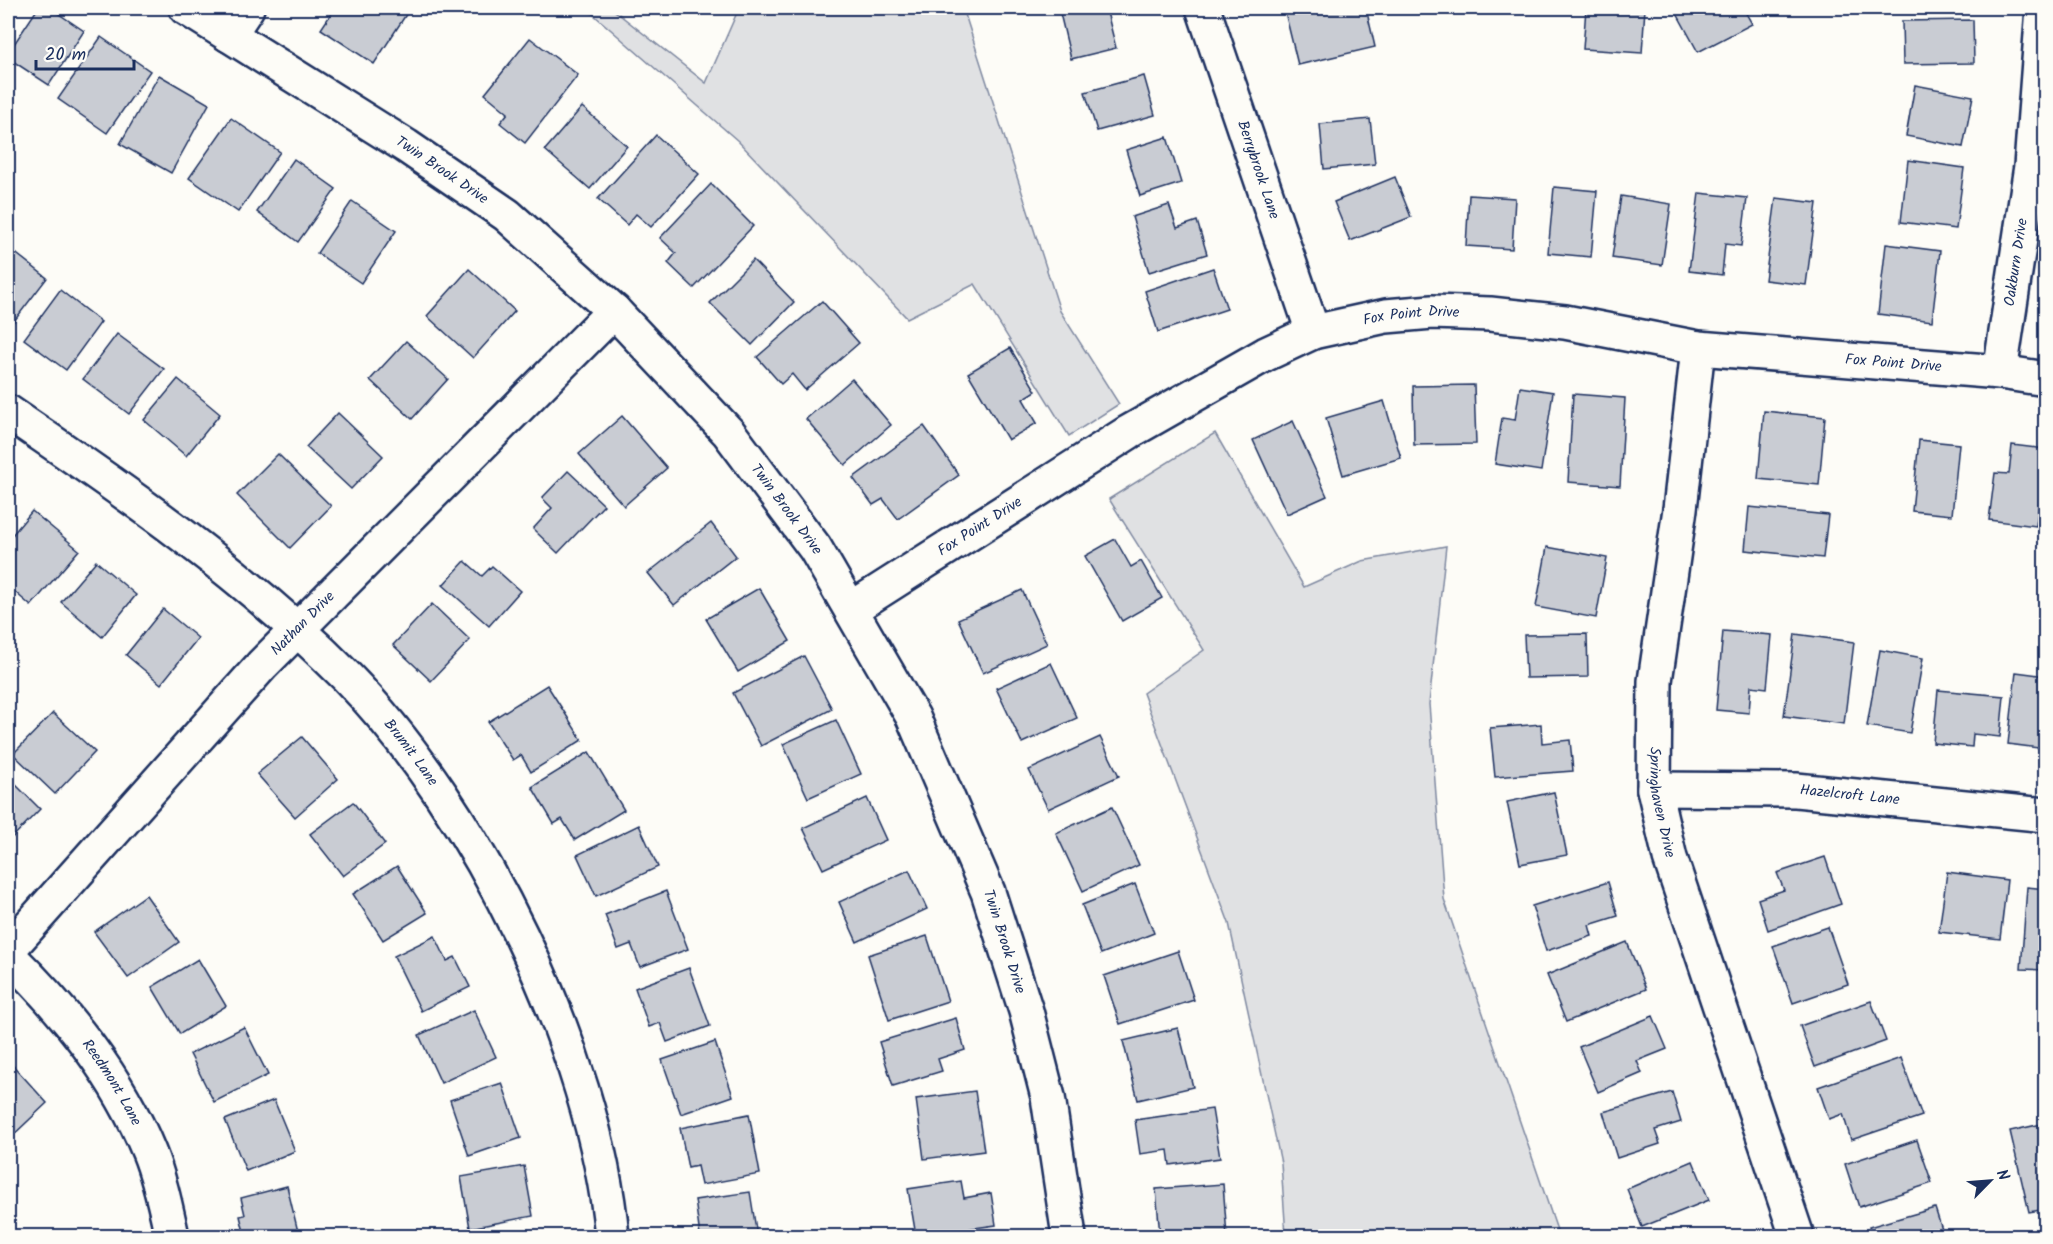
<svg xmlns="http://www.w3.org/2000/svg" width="2053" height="1244" font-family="Kalam,sans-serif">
<rect width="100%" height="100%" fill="#fdfcf7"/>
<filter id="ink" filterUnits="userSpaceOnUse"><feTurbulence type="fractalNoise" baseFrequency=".0167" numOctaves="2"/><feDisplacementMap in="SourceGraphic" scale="12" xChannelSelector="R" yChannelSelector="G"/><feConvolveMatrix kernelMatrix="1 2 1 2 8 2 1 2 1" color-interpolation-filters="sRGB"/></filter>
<g filter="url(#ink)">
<g fill="#e0e1e3" stroke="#7e88a0" stroke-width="1.5">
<path d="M586,8H611L706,83L739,8H963L1060,311L1119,404L1069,436L975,284L907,318L738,141Z"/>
<path d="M1215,433L1304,587L1362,561L1446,546L1429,704L1444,899L1559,1236H1286L1281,1163L1229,923L1143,693L1204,650L1109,499Z"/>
</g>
<g fill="#c9ccd3" stroke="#1b2f5e" stroke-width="1.5">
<path d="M38,8H50L84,31L49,85L8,58V53Z"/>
<path d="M335,8H398L407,13L374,64L321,29Z"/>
<path d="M1065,8H1106L1116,48L1071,59L1059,9Z"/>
<path d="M1284,8H1366L1375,47L1298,65Z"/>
<path d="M1586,8H1645L1642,53L1583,49Z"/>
<path d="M1674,8H1743L1752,24L1698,52Z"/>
<path d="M1973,20L1974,63L1903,64L1902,21Z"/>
<path d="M101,37L150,71L107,133L58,99Z"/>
<path d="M530,38L578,75L525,143L500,123L508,113L485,94Z"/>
<path d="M159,75L209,104L171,173L120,144Z"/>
<path d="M1144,76L1155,115L1097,131L1085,92Z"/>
<path d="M1915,85L1973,96L1963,147L1906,136Z"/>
<path d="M582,107L627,146L590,189L545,150Z"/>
<path d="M231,118L280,152L238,212L189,178Z"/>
<path d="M1370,119L1375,164L1324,169L1320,124Z"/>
<path d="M656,135L699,174L651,227L636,214L627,225L598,199Z"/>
<path d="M1167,137L1181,183L1140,196L1126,150Z"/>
<path d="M294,159L336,189L298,242L257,212Z"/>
<path d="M1908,160L1964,168L1956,229L1901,222Z"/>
<path d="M1395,177L1411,217L1350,241L1334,202Z"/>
<path d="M711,184L753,226L694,288L668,263L676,253L660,238Z"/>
<path d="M1554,187L1597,191L1591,257L1548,253Z"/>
<path d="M1699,193L1747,198L1741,246L1725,244L1722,275L1689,271Z"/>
<path d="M1469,195L1515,198L1512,249L1466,246Z"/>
<path d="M1621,196L1671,204L1662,265L1612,258Z"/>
<path d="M1776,198L1817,203L1806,285L1765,280Z"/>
<path d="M352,201L396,231L361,283L317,253Z"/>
<path d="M1169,205L1177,228L1197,221L1207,254L1149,272L1132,217Z"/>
<path d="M1886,244L1940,251L1932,321L1878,314Z"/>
<path d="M8,247L47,278L8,329Z"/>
<path d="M753,260L794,302L752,345L710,303Z"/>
<path d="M1213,268L1227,309L1158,332L1145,291Z"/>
<path d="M469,269L515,311L473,358L427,316Z"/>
<path d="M60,290L101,322L66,370L24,339Z"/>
<path d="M822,301L859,343L805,390L792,374L781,384L757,357Z"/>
<path d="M117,334L164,369L129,414L83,379Z"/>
<path d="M406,341L448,379L412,419L370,380Z"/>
<path d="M1010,348L1036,391L1023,399L1037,423L1008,440L968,373Z"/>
<path d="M178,379L220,414L186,456L144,420Z"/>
<path d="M852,379L891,425L845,465L806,419Z"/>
<path d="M1474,385L1476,444L1414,445L1413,386Z"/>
<path d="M1520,387L1553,392L1541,471L1495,464L1502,418L1515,420Z"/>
<path d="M1573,394L1625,398L1620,486L1568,482Z"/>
<path d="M1384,401L1401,458L1343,475L1326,418Z"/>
<path d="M1764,411L1825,417L1819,485L1758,479Z"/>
<path d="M338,413L383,456L351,489L306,447Z"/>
<path d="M622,416L667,468L624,506L579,454Z"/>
<path d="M1293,421L1327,496L1287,514L1253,440Z"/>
<path d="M924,426L959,475L898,519L883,499L873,505L853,478Z"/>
<path d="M1919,440L1959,444L1952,515L1912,511Z"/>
<path d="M2012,445L2046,449L2036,526L1989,520L1995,473L2009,474Z"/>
<path d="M278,454L331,506L290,548L237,495Z"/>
<path d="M568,471L604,505L558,553L533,529L552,508L542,498Z"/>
<path d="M1749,507L1828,515L1823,558L1745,550Z"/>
<path d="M32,511L79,550L31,606L8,586V540Z"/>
<path d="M711,523L736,556L674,605L648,573Z"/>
<path d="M1115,539L1131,567L1141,561L1162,598L1122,621L1085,556Z"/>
<path d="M1547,547L1607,558L1596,618L1536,607Z"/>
<path d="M96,561L136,595L102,637L61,602Z"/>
<path d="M465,561L482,576L492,566L520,591L489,626L443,585Z"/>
<path d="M759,588L790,641L738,672L706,619Z"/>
<path d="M1022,590L1047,644L983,673L958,619Z"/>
<path d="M432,604L470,640L431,681L393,645Z"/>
<path d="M163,609L198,638L161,684L126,655Z"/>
<path d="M1723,631L1772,635L1767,688L1751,686L1749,713L1716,710Z"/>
<path d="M1587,634L1588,677L1526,678L1524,635Z"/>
<path d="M1795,634L1854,642L1844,724L1784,716Z"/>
<path d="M1880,650L1923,658L1910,733L1867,726Z"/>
<path d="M804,656L832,709L761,746L733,693Z"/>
<path d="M1051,663L1077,718L1022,743L996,688Z"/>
<path d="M2016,672L2046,676V749L2008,744Z"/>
<path d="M547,685L582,740L531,772L521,755L513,760L488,722Z"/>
<path d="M1938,690L2004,696L2000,737L1973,734L1972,747L1933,743Z"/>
<path d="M53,713L95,752L55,794L13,754Z"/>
<path d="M836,720L861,774L808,798L783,744Z"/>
<path d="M1541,724L1542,743L1570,740L1573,771L1495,777L1490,728Z"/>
<path d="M302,737L338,779L295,817L257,774Z"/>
<path d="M1100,737L1119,776L1048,809L1029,770Z"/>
<path d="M589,752L624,810L575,840L562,819L554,824L532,787Z"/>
<path d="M8,777L40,809L8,842Z"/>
<path d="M1554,792L1567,855L1520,864L1507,802Z"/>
<path d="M867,798L886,840L823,869L803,828Z"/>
<path d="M353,802L385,844L343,876L310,834Z"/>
<path d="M1112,807L1139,865L1083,891L1056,833Z"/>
<path d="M639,825L658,867L596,896L577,855Z"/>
<path d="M1825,857L1841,904L1768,930L1758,899L1784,890L1777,873Z"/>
<path d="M397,866L427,913L383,940L353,894Z"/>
<path d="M909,870L927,909L857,942L839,902Z"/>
<path d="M1947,872L2007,880L2000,939L1939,932Z"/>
<path d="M1608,882L1618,916L1589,925L1592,936L1546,951L1532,906Z"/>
<path d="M1135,884L1154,933L1101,954L1082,905Z"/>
<path d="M2027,887L2046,889V970L2021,969Z"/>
<path d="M666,891L688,949L640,967L631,944L618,949L605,915Z"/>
<path d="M146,895L179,942L128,978L94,932Z"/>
<path d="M1828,927L1848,984L1793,1003L1773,946Z"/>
<path d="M435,936L447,961L455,957L470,987L421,1011L394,956Z"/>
<path d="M927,936L948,1001L889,1020L868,955Z"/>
<path d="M1627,942L1646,989L1566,1022L1547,975Z"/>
<path d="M1178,951L1194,1000L1120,1024L1104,976Z"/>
<path d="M198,959L226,1006L180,1034L152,987Z"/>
<path d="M689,968L710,1026L667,1042L660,1023L649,1027L635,988Z"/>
<path d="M1871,1001L1886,1041L1815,1067L1800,1026Z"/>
<path d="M474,1010L496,1057L441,1083L419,1035Z"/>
<path d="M1653,1016L1667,1049L1637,1061L1642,1073L1598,1092L1579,1047Z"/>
<path d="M956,1018L965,1050L938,1059L942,1071L893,1086L879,1042Z"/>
<path d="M244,1027L268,1075L214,1102L190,1054Z"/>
<path d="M1178,1028L1193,1087L1138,1100L1123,1041Z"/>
<path d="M715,1042L733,1096L681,1114L662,1060Z"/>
<path d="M1901,1058L1922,1116L1851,1140L1843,1114L1829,1119L1818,1087Z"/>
<path d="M8,1060L47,1103L8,1140Z"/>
<path d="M502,1083L521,1138L469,1156L450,1100Z"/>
<path d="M975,1091L984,1151L924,1159L916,1099Z"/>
<path d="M1672,1092L1681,1122L1655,1130L1660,1144L1617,1158L1603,1112Z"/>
<path d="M274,1100L295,1151L246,1171L225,1120Z"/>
<path d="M1212,1109L1220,1158L1170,1165L1168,1150L1140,1154L1135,1120Z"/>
<path d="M749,1114L760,1174L701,1185L697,1166L688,1168L680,1128Z"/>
<path d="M2046,1123V1209L2029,1212L2010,1131Z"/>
<path d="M1917,1140L1932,1183L1859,1207L1845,1164Z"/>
<path d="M1693,1161L1709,1200L1642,1227L1627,1189Z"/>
<path d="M524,1166L533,1216L470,1228L461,1177Z"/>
<path d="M961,1181L964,1198L991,1193L996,1225L916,1236L908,1189Z"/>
<path d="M1223,1184L1227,1236H1160L1156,1189Z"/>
<path d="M287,1186L299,1236H245L240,1216L245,1215L241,1198Z"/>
<path d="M750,1192L757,1236H700L695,1200Z"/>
<path d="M1935,1208L1944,1236H1872L1869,1227Z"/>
</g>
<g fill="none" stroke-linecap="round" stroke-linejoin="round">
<g stroke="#1b2f5e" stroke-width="38">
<g id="minor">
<path id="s1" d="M186,8L406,146L507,215L614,311L729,433L815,548L913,717L988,892L1026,1011L1048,1097L1069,1236"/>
<path id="s2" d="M1203,8L1313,332"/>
<path d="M229,35L247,8"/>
<path id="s3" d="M1698,348L1680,509L1655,681L1654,789L1670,858L1797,1236"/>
<path id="s4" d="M2000,372L2031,166L2043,8"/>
<path id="s5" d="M8,412C126,492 246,575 347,677C477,810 595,1051 612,1236"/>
<path id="s6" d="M851,609L1129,432L1266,354L1313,332L1386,316L1432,312L1490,314L1565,322L1698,348L2000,372L2046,379"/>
<path id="s7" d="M1654,789L1796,790L2046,815"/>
<path id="s8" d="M8,950L262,665L614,311"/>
<path id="s9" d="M8,955C66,1012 118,1076 149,1152C160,1179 166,1209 172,1236"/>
</g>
</g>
<use href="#minor" stroke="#fdfcf7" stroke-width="33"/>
</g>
</g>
<g text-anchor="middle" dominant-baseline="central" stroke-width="5" stroke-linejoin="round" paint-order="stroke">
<g font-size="15" fill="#1b2f5e" stroke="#fdfcf7">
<text stroke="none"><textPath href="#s1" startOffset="303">Twin Brook Drive</textPath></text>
<text stroke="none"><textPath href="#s2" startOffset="171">Berrybrook Lane</textPath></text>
<text stroke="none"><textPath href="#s4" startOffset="111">Oakburn Drive</textPath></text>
<text stroke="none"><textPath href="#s6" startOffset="639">Fox Point Drive</textPath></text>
<text stroke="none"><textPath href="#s6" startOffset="1125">Fox Point Drive</textPath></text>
<text stroke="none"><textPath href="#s1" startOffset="789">Twin Brook Drive</textPath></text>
<text stroke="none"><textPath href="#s6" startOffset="153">Fox Point Drive</textPath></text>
<text stroke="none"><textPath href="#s8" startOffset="440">Nathan Drive</textPath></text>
<text stroke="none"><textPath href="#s5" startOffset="530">Brumit Lane</textPath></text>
<text stroke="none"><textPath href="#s7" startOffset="196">Hazelcroft Lane</textPath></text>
<text stroke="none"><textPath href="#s3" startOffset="458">Springhaven Drive</textPath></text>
<text stroke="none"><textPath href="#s1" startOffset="1275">Twin Brook Drive</textPath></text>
<text stroke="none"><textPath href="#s9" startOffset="165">Reedmont Lane</textPath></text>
</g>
</g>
<rect width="2053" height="1244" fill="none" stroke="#fdfcf7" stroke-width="30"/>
<rect x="15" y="15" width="2023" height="1214" fill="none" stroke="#1b2f5e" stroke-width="2" filter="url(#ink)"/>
<g transform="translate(1990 1181) rotate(65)" stroke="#fdfcf7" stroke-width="4.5" paint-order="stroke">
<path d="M0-4.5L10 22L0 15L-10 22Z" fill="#1b2f5e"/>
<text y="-9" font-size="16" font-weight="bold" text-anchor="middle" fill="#1b2f5e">N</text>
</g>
<path d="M36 60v9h98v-9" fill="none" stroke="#1b2f5e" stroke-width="3"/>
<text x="45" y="60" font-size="18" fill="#1b2f5e" stroke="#fdfcf7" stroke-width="4.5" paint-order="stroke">20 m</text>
</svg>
